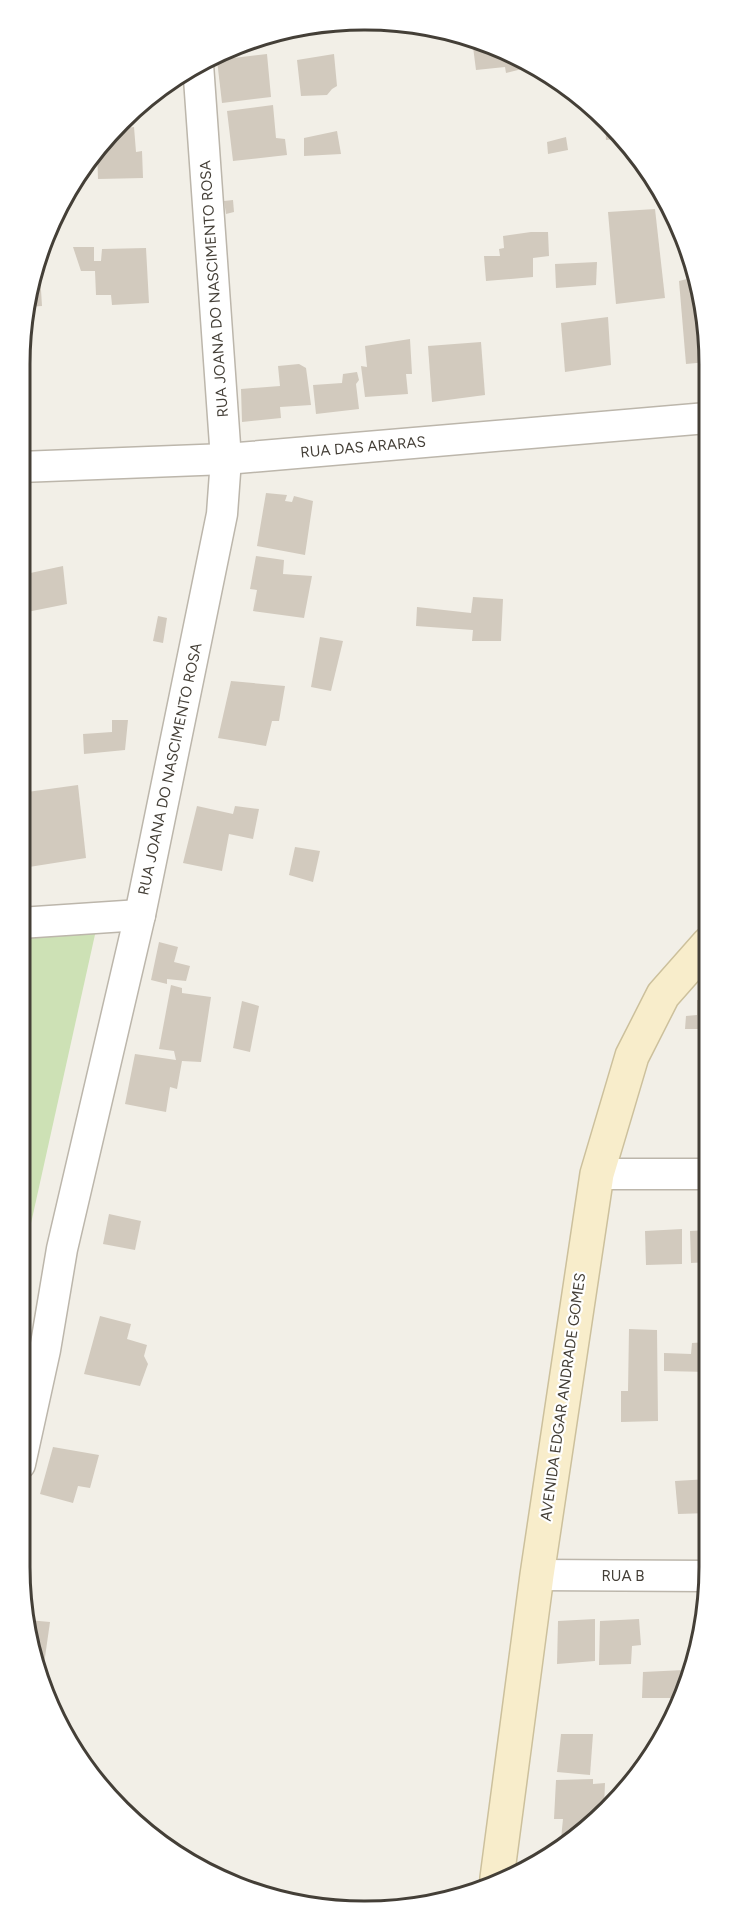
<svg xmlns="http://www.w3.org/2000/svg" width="729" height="1931" font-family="Figtree,sans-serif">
<rect width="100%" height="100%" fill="#f2efe7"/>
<path fill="#cde1b5" d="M96,930L20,1273V937Z"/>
<g fill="#d2cabe">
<path d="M472,39L521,62L522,69L506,73L505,67L476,70Z"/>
<path d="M267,54L271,97L222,103L217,60Z"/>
<path d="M334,54L337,86L332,89L327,95L301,96L297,60Z"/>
<path d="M554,77H556L570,90H555Z"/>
<path d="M273,105L276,138L285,139L287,155L233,161L227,111Z"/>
<path d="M605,120L624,137L625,138L606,140Z"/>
<path d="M134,127L136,152L142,151L143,178L98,179L97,149L120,129Z"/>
<path d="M337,131L341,154L304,156V138Z"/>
<path d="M566,137L568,150L548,154L547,142Z"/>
<path d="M233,200L234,212L226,214L224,201Z"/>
<path d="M655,209L665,298L616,304L608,212Z"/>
<path d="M531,232H548L549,256L533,258V277L486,281L484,256H500L499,249L504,248L503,236Z"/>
<path d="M73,247H94V261H101L102,249L146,248L149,303L112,305L111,295H96L95,271H81Z"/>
<path d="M39,259L42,306L27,307L31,275Z"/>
<path d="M597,262L596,285L556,288L555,264Z"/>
<path d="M695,277L706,319L707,362L686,364L679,281Z"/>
<path d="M608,317L611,365L565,372L561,323Z"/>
<path d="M410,339L412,374H406L408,394L365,397L361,366L367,367L365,346Z"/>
<path d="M481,342L485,395L432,402L428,346Z"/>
<path d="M299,364L306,368L311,405L280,407L281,418L242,422L241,389L280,386L278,366Z"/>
<path d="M357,372L359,380L356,384L359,409L316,414L313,385L342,383L343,374Z"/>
<path d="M266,493L287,495L285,501L292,502L294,496L313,501L305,555L257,546Z"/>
<path d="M256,556L284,560L283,574L312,576L304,618L253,611L257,590L250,589Z"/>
<path d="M63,566L67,604L27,612L21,575Z"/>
<path d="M473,597L503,599L501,641H472L473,630L416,626L417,607L471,613Z"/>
<path d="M158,616L167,618L163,643L153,641Z"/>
<path d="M320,637L343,641L331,691L311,687Z"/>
<path d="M20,642H25L26,683L20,684Z"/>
<path d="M231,681L285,686L279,721H272L266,746L218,738Z"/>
<path d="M112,720H128L125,750L84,754L83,734L112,732Z"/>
<path d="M78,785L86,858L29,867L20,793Z"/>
<path d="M197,806L233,814L235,806L259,809L253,839L229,834L222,871L183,863Z"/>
<path d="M295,847L320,851L313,882L289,875Z"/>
<path d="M159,942L178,947L174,962L190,966L186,981L167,979V984L151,980Z"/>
<path d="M171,985L182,988V993L211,997L201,1062L182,1061L177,1089L170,1087L166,1112L125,1104L135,1054L176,1060L174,1051L159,1049Z"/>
<path d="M697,1000H708V1029H685L686,1016L697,1015Z"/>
<path d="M242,1001L259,1006L250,1052L233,1048Z"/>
<path d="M109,1214L141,1221L135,1250L103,1244Z"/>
<path d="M682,1229V1264L646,1265L645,1231Z"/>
<path d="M709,1230V1262L691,1263L690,1231Z"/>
<path d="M100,1316L131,1324L127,1339L147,1345L144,1356L148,1364L140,1386L84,1374Z"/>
<path d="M629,1329L657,1330L658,1421L621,1422V1391H628Z"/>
<path d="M708,1342V1372L664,1371V1353L691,1354L692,1343Z"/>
<path d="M53,1447L99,1455L90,1488L78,1486L73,1503L40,1494Z"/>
<path d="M709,1479V1513L678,1514L675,1481Z"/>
<path d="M595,1619V1661L557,1664L558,1621Z"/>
<path d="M639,1619L641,1645L632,1646L631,1664L599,1665L600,1621Z"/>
<path d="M28,1620L50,1622L43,1671L37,1670Z"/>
<path d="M684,1670V1683L677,1698H642L643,1672Z"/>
<path d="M561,1734H593L590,1775L557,1772Z"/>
<path d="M593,1779V1784L605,1783L604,1808L595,1809V1817L560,1849L563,1819H554L556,1780Z"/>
</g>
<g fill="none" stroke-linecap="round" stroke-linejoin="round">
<g stroke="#bcb6ab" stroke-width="33">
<g id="street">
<path d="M20,467L226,459L707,418"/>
<path d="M20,923L140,915"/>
<path d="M597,1174H709"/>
<path d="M20,1464L45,1350L62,1249L140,915L222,514L226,459L198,64"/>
<path d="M537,1575L708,1576"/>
</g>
</g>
<g stroke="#ccc09c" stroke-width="36">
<path id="secondary" d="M497,1878L537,1575L597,1174L632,1056L663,995L708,944"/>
</g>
<use href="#street" stroke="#fff" stroke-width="30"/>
<use href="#secondary" stroke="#f8edcb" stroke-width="33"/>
</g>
<g text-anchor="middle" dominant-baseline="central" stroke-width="4.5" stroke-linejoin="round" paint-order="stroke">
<g font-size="15" fill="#443f37" stroke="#fff">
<text transform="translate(214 289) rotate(-94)">RUA JOANA DO NASCIMENTO ROSA</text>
<text transform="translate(363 447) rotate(-5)">RUA DAS ARARAS</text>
<text transform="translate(170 769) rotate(-78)">RUA JOANA DO NASCIMENTO ROSA</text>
<text transform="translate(563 1397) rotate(-82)">AVENIDA EDGAR ANDRADE GOMES</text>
<text x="623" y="1576">RUA B</text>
</g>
</g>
<path d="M0 0H729V1931H0ZM364 30H365A334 334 0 0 1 699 364V1567A334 334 0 0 1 365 1901H364A334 334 0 0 1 30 1567V364A334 334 0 0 1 364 30Z" fill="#fff" fill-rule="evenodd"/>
<path fill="none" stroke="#443f37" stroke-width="3" d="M364 30H365A334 334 0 0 1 699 364V1567A334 334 0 0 1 365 1901H364A334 334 0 0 1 30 1567V364A334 334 0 0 1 364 30Z"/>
</svg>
